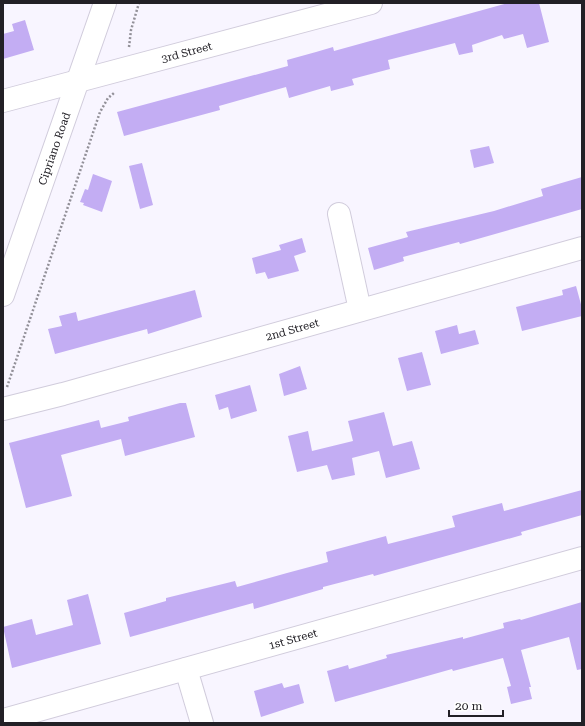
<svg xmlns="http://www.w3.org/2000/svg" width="585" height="726" font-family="'Roboto Serif',serif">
<rect width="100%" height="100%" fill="#f8f5ff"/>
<g fill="#c3adf3">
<path d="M508,3H539L549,42L527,48L523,34L504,39L502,35L472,45L473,52L459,55L455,43L388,60L390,69L352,79L354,85L331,91L330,86L289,98L286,87L219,106L220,110L124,136L117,112L288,66L287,60L316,52L333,47L334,51Z"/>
<path d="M25,20L34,50L3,59V34L14,31L12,24Z"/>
<path d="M489,146L494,163L474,168L470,150Z"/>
<path d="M142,163L153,205L140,209L129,166Z"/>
<path d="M93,174L112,181L102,212L83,205L84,203L80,202L85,189L88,190Z"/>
<path d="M582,177V209L460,244L459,242L403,257L404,261L374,270L368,248L408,237L406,232L494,211L543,196L541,189Z"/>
<path d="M302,238L306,252L294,256L299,271L268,279L265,272L256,274L252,258L281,250L279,245Z"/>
<path d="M576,286L582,308V316L522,331L516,307L563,295L562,290Z"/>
<path d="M195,290L202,317L148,334L147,329L55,354L48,329L62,326L59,316L76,312L78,321Z"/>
<path d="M457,325L459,334L475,330L479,344L441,354L435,331Z"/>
<path d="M422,352L431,385L407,391L398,358Z"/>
<path d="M300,366L307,389L284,396L279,374Z"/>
<path d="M250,385L257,411L231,419L228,407L219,410L215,395Z"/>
<path d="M180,403H186L195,437L125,456L121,439L61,455L72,496L26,508L9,443L99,420L101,428L129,421L128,417Z"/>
<path d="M384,412L393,446L412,441L420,469L386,478L379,451L352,458L355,475L332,480L327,465L297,472L288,436L308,431L312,451L353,441L348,421Z"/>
<path d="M582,490V515L521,532L522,535L374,576L373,574L323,587V589L254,609L253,603L130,637L124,613L166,601V598L235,581L237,587L287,573L328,562L326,552L386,536L388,544L455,527L452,516L502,503L504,511Z"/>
<path d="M88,594L101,644L12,668L3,627L32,619L36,635L73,625L67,600Z"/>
<path d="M582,602V669L577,670L569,637L521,650L531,687H529L532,699L511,704L507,687L511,686L503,658L453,671L452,669L335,702L327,671L348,665L349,669L387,658L386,655L463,637V639L504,628L503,623L520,619L521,620Z"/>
<path d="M282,683L284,688L299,684L304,703L261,717L254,691Z"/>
</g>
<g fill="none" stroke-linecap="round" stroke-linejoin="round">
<g stroke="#d1ccdc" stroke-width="24">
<g id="minor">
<path id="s1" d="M3,101L371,3"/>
<path d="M339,214L360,310"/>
<path id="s2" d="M3,295L105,3"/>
<path id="s3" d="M3,409L63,394L582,248"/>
<path d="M186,669L202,723"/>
<path id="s4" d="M3,720L582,558"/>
</g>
</g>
<g stroke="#929098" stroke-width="2.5" stroke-dasharray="2 2" stroke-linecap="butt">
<path d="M129,47L131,30L139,3"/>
<path d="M7,387L100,112L108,98L114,93"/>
</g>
<use href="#minor" stroke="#fff" stroke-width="22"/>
</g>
<g text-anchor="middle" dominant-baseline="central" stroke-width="3.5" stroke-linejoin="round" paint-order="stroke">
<g font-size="11" fill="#222026" stroke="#fff">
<text stroke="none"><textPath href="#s1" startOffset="190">3rd Street</textPath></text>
<text stroke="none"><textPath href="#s2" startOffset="155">Cipriano Road</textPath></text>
<text stroke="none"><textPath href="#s3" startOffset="300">2nd Street</textPath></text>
<text stroke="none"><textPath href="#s4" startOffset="301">1st Street</textPath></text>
</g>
</g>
<rect width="585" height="726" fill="none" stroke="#222026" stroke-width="8"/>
<path d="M449 710v6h54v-6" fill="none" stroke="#222026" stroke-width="2"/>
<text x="455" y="710" font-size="12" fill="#222026" stroke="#ffffff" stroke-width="3" paint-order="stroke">20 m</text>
</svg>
